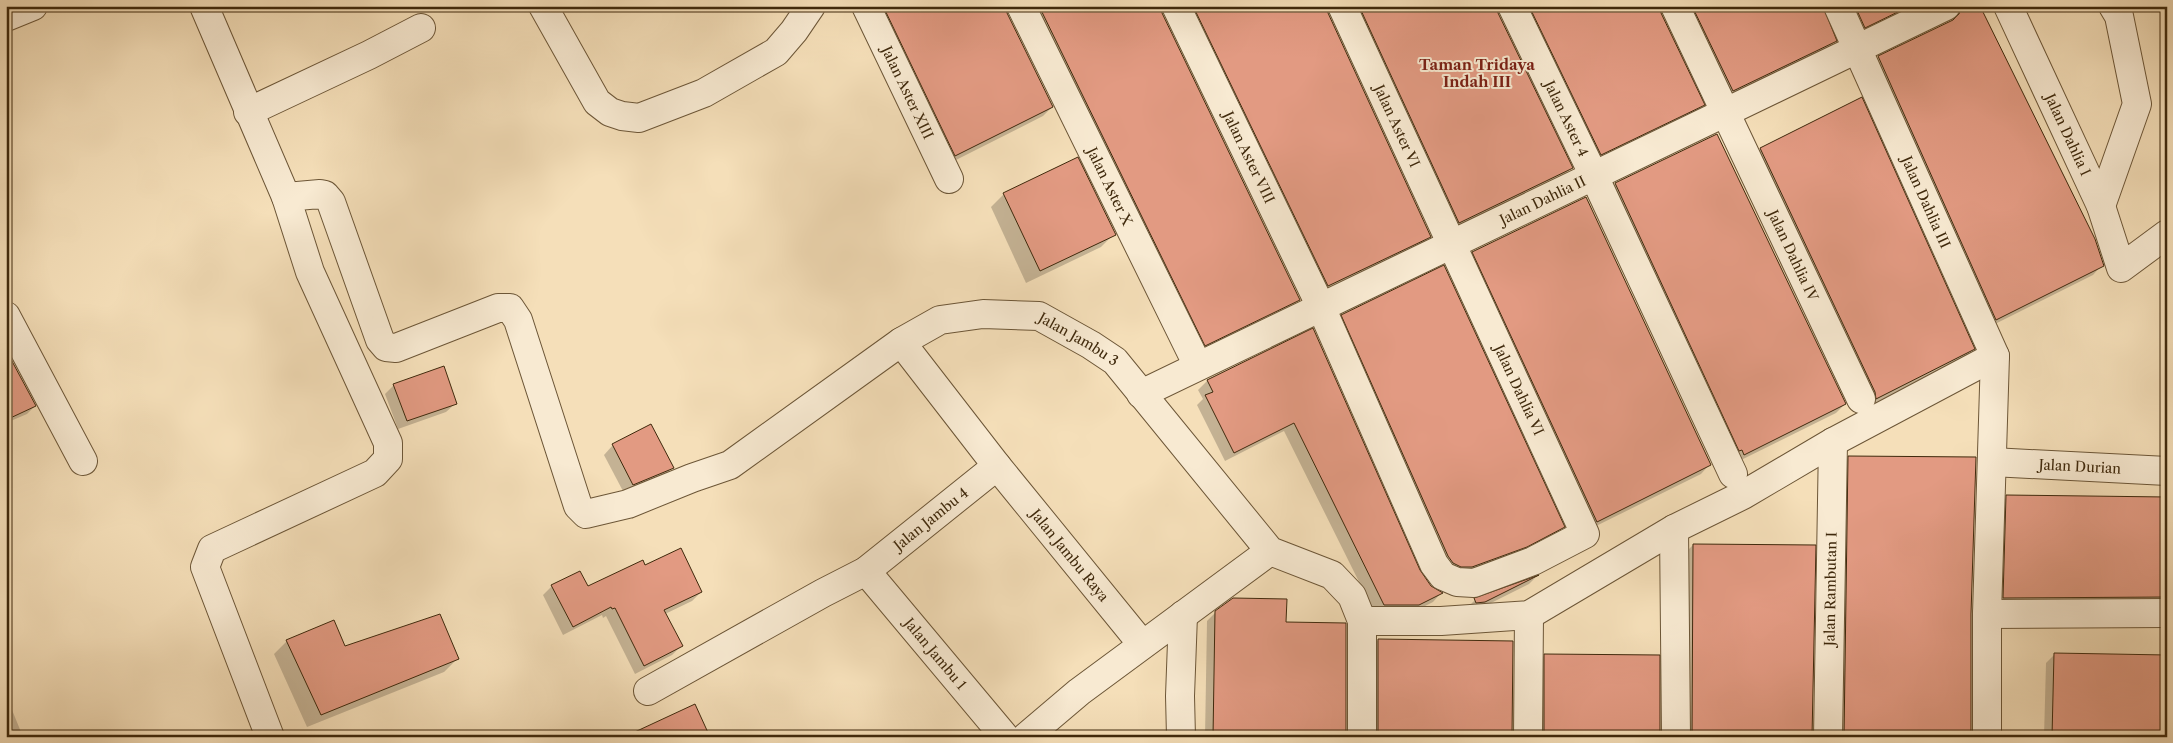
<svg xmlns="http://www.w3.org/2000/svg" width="2173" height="743" font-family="'Libre Caslon Text',serif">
<rect width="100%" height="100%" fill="#f5dfb9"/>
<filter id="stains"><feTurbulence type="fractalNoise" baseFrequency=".004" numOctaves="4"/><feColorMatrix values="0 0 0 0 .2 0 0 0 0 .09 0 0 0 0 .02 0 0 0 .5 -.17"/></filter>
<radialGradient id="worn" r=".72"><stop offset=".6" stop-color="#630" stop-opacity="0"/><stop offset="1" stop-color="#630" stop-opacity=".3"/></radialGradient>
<g fill="#0003">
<path d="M869,6H1005L1006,13L1052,107L1043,116L946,165Z"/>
<path d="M1024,6H1160L1161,13L1299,300L1290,309L1196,354Z"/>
<path d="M1179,6H1326L1327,13L1430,237L1420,246L1319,295Z"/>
<path d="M1345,6H1495L1497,13L1571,168L1562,177L1450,231Z"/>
<path d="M1515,6H1659L1660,13L1703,105L1694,114L1592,163Z"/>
<path d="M1678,6H1821L1835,41L1826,50L1723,100Z"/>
<path d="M1841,6H1917L1856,36Z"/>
<path d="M1949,6H1976L2102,265L2093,275L1987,328L1869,66L1878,57L1951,22L1953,18Z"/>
<path d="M1861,99L1973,349L1964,358L1868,407L1751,158L1760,149Z"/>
<path d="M1716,136L1845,404L1836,413L1735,463L1606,193L1615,184Z"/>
<path d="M1004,194L1114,234L1101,247L1026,283L991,207Z"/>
<path d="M1473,253L1710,464L1701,474L1588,530L1464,262Z"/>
<path d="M1342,316L1563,527L1554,536L1516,555L1462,576L1451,575L1333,325Z"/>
<path d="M1313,330L1419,571L1430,587L1441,593L1433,602L1409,614H1375L1284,431L1225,461L1197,405L1203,399L1198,390L1207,381Z"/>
<path d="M6,371L35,406L27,414L6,423Z"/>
<path d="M394,385L456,403L446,412L398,429L385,394Z"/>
<path d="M613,445L672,468L663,477L624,493L604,455Z"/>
<path d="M1849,457L1970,614L1969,737H1835L1840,466Z"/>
<path d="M2007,497L2167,499V609L1995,606L1998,505Z"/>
<path d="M1693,545L1811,737H1683L1684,554Z"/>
<path d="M645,566L701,592L692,601L665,614L681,646L672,655L635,674L606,616L603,618L602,615L563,635L543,595L552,586L587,588Z"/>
<path d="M1535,578L1529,584L1475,611L1466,609L1475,600Z"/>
<path d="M1216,612L1285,624L1345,737H1205L1207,621Z"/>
<path d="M1378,640L1511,737H1369V649Z"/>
<path d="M287,641L345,648L457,659L444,672L307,727L274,654Z"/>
<path d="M1545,655L1659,737H1535L1536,664Z"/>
<path d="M2054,655L2167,737H2044L2046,663Z"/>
<path d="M10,705L23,737H6V706Z"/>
</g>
<g fill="#e29a82" stroke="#3f290c">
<path d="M883,6H1006L1007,13L1053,107L955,156Z"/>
<path d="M1039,6H1161L1162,13L1300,300L1205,346Z"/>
<path d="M1193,6H1327L1328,13L1431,237L1328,286Z"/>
<path d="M1359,6H1497L1498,13L1573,168L1459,223Z"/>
<path d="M1529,6H1660L1661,13L1705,105L1601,155Z"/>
<path d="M1692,6H1823L1837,41L1733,91Z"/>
<path d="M1855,6H1910L1865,28Z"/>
<path d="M1961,6H1980L2095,239L2104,266L1996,320L1878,56L1953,20L1959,14Z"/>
<path d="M1862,97L1975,349L1876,399L1875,392L1760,148Z"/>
<path d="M1717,134L1846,404L1744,455L1742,450L1739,451L1615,183Z"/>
<path d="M1078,157L1116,235L1040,271L1003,193Z"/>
<path d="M1586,197L1711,465L1597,522L1472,252Z"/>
<path d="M1444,265L1565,527L1527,547L1472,567H1461L1453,563L1448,556L1341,315Z"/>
<path d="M1313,328L1420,570L1431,586L1443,593L1419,605H1384L1294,423L1234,453L1205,395L1213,392L1207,380Z"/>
<path d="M6,350L36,406L6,420Z"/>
<path d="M444,366L457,404L407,421L393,384Z"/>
<path d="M651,424L674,468L633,485L612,444Z"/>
<path d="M1848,456L1976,457L1971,614V737H1844Z"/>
<path d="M2006,495L2167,497V597L2003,598Z"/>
<path d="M1693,544L1816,545L1812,737H1692Z"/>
<path d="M681,548L702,592L664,610L683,646L644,666L615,608L612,609L611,607L573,627L551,585L580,571L588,586L643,560L645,565Z"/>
<path d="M1539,575L1485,602L1476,603L1474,598Z"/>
<path d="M1233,598L1287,599L1286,622L1346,623V737H1213L1215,611Z"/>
<path d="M440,614L459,659L321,715L286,640L334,620L345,646Z"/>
<path d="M1378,639L1513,641L1512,737H1378Z"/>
<path d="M2054,653L2167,655V737H2052Z"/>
<path d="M1544,654L1660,655V737H1544Z"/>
<path d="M695,704L710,737H624Z"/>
</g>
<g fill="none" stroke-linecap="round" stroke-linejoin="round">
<g stroke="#6c5637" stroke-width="30">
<g id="minor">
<path d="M204,6L286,197L310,272L388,443V459L375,473L212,549L205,567L270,737"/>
<path d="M543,6L597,102L610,112L622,116L639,118L704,93L776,52L794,31L811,6"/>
<path id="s1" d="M866,6L949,179"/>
<path id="s2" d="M1021,6L1198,366"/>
<path id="s3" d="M1176,6L1321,307L1434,564L1443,576L1457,582L1474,583L1533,561L1585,534L1342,6"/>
<path id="s4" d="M1512,6L1594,176L1733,474"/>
<path id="s5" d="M1675,6L1861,399"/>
<path id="s6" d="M1838,6L1995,356L1987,614V737"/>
<path id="s7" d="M2008,6L2101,206L2121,268L2167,234"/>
<path d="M6,17L33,6"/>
<path d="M248,112L369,55L421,28"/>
<path id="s8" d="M286,197L320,194L325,195L331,202L380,340L386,347L396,348L498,308H510L518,320L578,506L586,514L628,504L692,478L730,465L901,342L940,320L983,314L1039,316L1091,345L1115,361L1270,551L1332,575L1352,596L1362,621H1441L1529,615L1674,529L1743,495L1833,442L1995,356"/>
<path d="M2101,206L2137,104L2119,16L2113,6"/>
<path d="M6,316L83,461"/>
<path id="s9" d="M901,342L997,466L1142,644"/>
<path id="s10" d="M1141,394L1946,6"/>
<path id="s11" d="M1992,462L2167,471"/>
<path d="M1674,529L1676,737"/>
<path id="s12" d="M866,571L1005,737"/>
<path d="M1987,614L2167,613"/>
<path d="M1362,621V737"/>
<path id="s13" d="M648,691L823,593L866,571L997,466"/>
<path d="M1026,737L1079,692L1270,551"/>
<path d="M1181,737L1180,696L1183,615"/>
<path d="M1528,737L1529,615"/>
<path id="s14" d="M1828,737L1833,442"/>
</g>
</g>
<use href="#minor" stroke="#f8ead2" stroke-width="28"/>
</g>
<g text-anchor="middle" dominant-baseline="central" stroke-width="4" stroke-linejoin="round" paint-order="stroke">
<g font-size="14" fill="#3f290c" stroke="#f8ead2">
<text stroke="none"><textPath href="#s1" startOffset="96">Jalan Aster XIII</textPath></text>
<text stroke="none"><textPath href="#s4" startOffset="125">Jalan Aster 4</textPath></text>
<text transform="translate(1397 126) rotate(65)">Jalan Aster VI</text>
<text stroke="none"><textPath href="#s7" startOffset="142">Jalan Dahlia I</textPath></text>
<text stroke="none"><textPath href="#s3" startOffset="168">Jalan Aster VIII</textPath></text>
<text stroke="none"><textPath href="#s2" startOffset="201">Jalan Aster X</textPath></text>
<text stroke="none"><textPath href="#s10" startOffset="446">Jalan Dahlia II</textPath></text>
<text stroke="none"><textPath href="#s6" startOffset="215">Jalan Dahlia III</textPath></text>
<text stroke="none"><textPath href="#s5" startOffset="276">Jalan Dahlia IV</textPath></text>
<text stroke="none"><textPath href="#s8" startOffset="1110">Jalan Jambu 3</textPath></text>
<text transform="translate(1519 390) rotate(65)">Jalan Dahlia VI</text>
<text stroke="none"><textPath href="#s11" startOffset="88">Jalan Durian</textPath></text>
<text stroke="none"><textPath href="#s13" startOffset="332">Jalan Jambu 4</textPath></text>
<text stroke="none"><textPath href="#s9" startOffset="272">Jalan Jambu Raya</textPath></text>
<text stroke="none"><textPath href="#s14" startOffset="148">Jalan Rambutan I</textPath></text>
<text stroke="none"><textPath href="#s12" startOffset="108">Jalan Jambu 1</textPath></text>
</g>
<g font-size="15" font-weight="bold" fill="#7a1f14" stroke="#f8ead2">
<text x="1477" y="64">Taman Tridaya<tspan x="1477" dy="17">Indah III</tspan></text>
</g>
</g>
<rect width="2173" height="743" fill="none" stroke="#f5dfb9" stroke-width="25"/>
<rect x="8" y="8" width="2158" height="728" fill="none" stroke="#3f290c" stroke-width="2.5"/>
<rect x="12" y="12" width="2148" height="718" fill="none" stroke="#3f290c"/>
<rect width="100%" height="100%" filter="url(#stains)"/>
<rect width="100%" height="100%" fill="url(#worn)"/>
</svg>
